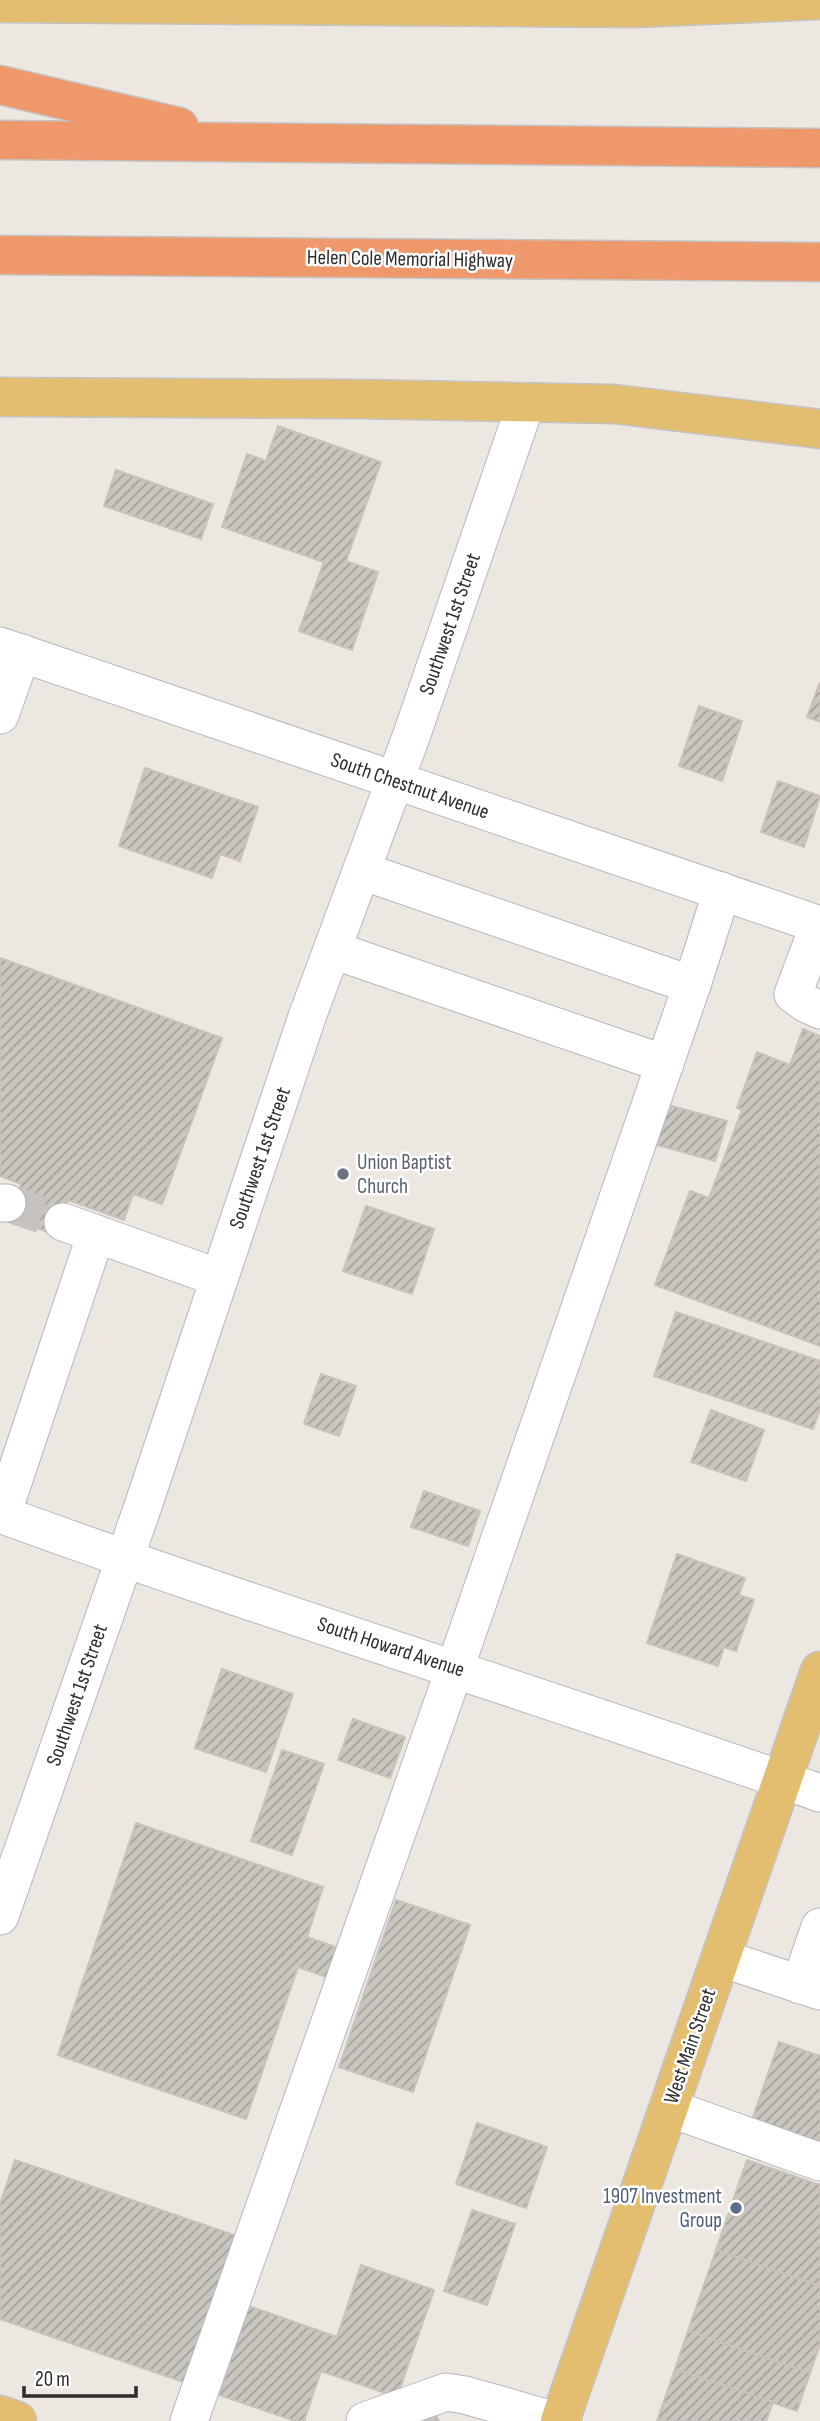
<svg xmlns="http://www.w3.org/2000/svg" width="820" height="2421" font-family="'Sofia Sans Condensed',sans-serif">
<defs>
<pattern id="building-hatch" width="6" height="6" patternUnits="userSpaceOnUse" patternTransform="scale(1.75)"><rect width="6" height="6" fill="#c9c5bf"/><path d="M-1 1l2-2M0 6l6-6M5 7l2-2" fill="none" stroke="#a4a09c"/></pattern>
</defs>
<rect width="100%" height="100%" fill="#ede7e1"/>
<g fill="url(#building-hatch)" stroke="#c8c2bb" stroke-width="2">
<path d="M278,426L381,462L346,561L378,572L352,650L299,631L324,562L222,527L247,454L266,461Z"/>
<path d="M116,470L213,504L201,539L104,506Z"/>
<path d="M820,682V722L807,717Z"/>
<path d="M699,706L742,721L722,781L679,766Z"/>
<path d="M145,768L258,807L240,861L220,854L212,878L119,846Z"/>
<path d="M778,781L820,796L804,847L761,832Z"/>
<path d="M0,958L222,1038L162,1204L133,1194L124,1220L68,1200L56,1235L9,1218L21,1184L0,1176Z"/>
<path d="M803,1029L820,1036V1346L655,1285L690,1191L709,1198L742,1110L737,1108L757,1052L790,1065Z"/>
<path d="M668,1105L727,1121L715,1161L657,1145Z"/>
<path d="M366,1206L434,1229L412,1294L343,1271Z"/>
<path d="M676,1312L820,1361V1409L813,1429L654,1376Z"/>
<path d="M321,1374L356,1386L339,1436L304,1424Z"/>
<path d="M711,1410L764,1430L746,1481L691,1462Z"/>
<path d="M424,1491L480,1511L468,1546L411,1527Z"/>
<path d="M677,1554L745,1578L739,1595L754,1600L736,1651L724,1647L718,1666L647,1643Z"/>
<path d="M222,1669L293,1694L266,1772L195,1748Z"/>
<path d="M353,1719L405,1737L390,1778L338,1760Z"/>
<path d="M282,1750L324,1764L292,1855L251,1841Z"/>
<path d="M136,1823L323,1887L307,1937L339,1948L329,1978L298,1967L246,2119L58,2055Z"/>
<path d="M396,1900L470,1925L413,2092L339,2067Z"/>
<path d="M779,2042L820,2056V2147L751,2123Z"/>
<path d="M477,2123L547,2147L526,2208L456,2184Z"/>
<path d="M15,2160L240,2237L189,2384L0,2319V2204Z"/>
<path d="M747,2160L820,2185V2286L716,2250Z"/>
<path d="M472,2210L515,2224L487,2305L444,2291Z"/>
<path d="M716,2250L820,2286V2344L810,2373L688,2331Z"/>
<path d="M361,2265L434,2290L397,2397L321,2371L304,2421H295L219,2395L249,2306L337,2337Z"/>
<path d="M688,2331L810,2373L797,2411L675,2369Z"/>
<path d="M675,2369L773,2402L766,2421H657Z"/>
<path d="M434,2413L439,2421H419Z"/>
</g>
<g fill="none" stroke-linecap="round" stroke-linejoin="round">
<path stroke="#c7c2bd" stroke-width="37" stroke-dasharray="37 18" stroke-linecap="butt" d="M7,1203L63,1222"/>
<g stroke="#b4b7bf" stroke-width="39">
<g id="minor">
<path d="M0,646L820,925"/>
<path d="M0,715L22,653"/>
<path d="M362,871L692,985"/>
<path d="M819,925L793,994L805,1003L820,1010"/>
<path d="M333,950L665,1064"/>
<path d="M0,1203H7"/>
<path d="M63,1222L219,1278"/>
<path d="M0,1514C271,1613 548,1697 820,1793"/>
<path d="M2,1515L96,1234"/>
<path d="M0,1916L143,1506L307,1017L411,737L526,403"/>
<path d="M721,1958L820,1991"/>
<path d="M800,1985L820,1927"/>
<path d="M669,2108L820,2162"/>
<path d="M189,2421L455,1668L692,985L722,891"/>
<path d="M365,2421L446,2392L465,2395L556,2421"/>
</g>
</g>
<g stroke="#c4c4c4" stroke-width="41">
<g id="major">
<path d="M0,3L634,8L820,0"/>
<path d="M0,397L359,399L614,404L820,429"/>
<path d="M0,2415L17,2421"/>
<path d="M560,2421L820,1671"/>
</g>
</g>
<g stroke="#c4c4c4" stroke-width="41">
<g id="highway">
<path d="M0,85L179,127"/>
<path d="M0,140L820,148"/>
<path d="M0,255L820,262"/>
</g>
</g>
<use href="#minor" stroke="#fff" stroke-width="37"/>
<use href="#major" stroke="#e3be70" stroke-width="38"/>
<use href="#highway" stroke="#ee986b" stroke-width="38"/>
</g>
<circle fill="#6b7280" stroke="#fff" stroke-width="2.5" cx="343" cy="1174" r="7"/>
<circle fill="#5c6f8a" stroke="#fff" stroke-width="2.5" cx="736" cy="2208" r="7"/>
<g text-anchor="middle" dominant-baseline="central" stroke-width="5" stroke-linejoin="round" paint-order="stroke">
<g font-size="21" fill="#2d2d2d" stroke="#fff">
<text transform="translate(410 259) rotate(1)">Helen Cole Memorial Highway</text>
<text transform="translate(450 624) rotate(-71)">Southwest 1st Street</text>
<text transform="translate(410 786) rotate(19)">South Chestnut Avenue</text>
<text transform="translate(260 1158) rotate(-71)">Southwest 1st Street</text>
<text transform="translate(391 1647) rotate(18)">South Howard Avenue</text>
<text transform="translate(77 1695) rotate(-71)">Southwest 1st Street</text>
<text transform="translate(690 2046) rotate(-71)">West Main Street</text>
</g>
<g font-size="21" fill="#5b616d" stroke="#fff" text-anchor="start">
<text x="357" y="1162">Union Baptist<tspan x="357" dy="24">Church</tspan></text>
</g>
<g font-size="21" fill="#4e5e75" stroke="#fff" text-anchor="end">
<text x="722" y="2196">1907 Investment<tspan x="722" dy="24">Group</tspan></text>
</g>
</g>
<path d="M24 2386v10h112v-10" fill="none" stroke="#2d2d2d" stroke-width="3.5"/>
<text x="35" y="2386" font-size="21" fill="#2d2d2d" stroke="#ffffff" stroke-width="5" paint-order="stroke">20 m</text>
</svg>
